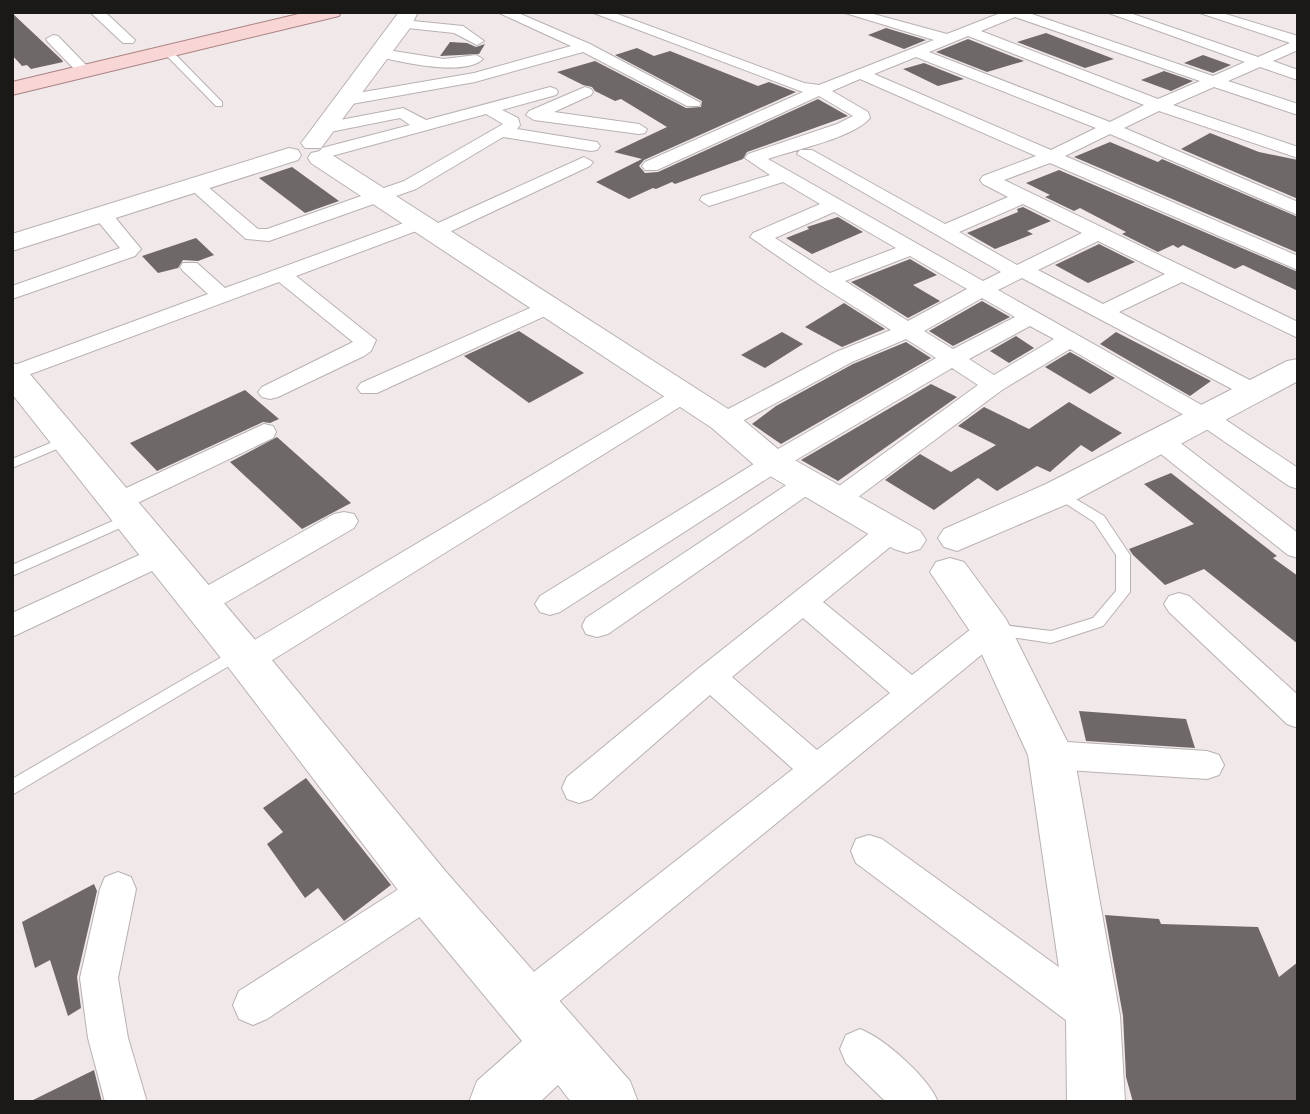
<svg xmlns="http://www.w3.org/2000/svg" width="1310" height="1114" font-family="'Asap Condensed',sans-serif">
<rect width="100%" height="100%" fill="#f1e9e9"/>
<g fill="#6e6868">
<path d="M12,13L62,60L63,62L31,69L27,65L22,66L12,55Z"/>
<path d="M886,28L926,40L904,49L868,35Z"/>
<path d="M1046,33L1114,59L1085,68L1017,42Z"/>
<path d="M968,39L1024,61L987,72L936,52Z"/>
<path d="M450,42L467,43L476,47L485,44L479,54L440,56Z"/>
<path d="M637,48L654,56L670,51L758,86L769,82L796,92L644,160L639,166L645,173L658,172L818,99L848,116L747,152L743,159L675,184L672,182L656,189L653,188L629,199L596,182L642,159L614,152L667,127L621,99L615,101L595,91L592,87L583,85L557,72L595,61L686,108L701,107L702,101L615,55Z"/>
<path d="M1203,55L1231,65L1213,73L1184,63Z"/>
<path d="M924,63L964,79L938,86L903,69Z"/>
<path d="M1164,71L1193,81L1171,91L1141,80Z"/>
<path d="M1210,133L1259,152L1298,160V199L1181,149Z"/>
<path d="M1110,142L1158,162L1162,159L1298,217V253L1074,157Z"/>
<path d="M292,167L339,201L305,213L259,178Z"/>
<path d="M1059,170L1298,272V291L1243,265L1235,269L1183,245L1178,248L1173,245L1158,252L1122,234L1126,232L1080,208L1074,211L1045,197L1050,195L1026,183Z"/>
<path d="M1023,207L1051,221L1027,231L1033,234L995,249L967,233L1018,212L1017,209Z"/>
<path d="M838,217L863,232L812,254L786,238L809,229L807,227Z"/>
<path d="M196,238L214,255L198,261L183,260L178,268L158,273L142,256Z"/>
<path d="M1099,244L1135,262L1088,283L1055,265Z"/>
<path d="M910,259L937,275L913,285L940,301L908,318L851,282Z"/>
<path d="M982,301L1010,317L953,346L929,331Z"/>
<path d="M844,303L885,329L842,347L805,327Z"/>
<path d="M519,331L584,373L529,403L464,356Z"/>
<path d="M782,332L803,344L765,368L741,355Z"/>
<path d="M1116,332L1211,381L1190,396L1100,344Z"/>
<path d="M1016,336L1034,348L1009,363L990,351Z"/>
<path d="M906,342L931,358L781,444L752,424L776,406L853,364Z"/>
<path d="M1070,352L1081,358L1115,378L1090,394L1045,367Z"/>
<path d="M931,384L957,397L838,481L801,460Z"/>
<path d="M245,390L279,419L270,423L263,422L157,471L130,443Z"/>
<path d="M1069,402L1122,433L1092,452L1081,445L1050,472L1037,466L997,491L978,478L934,510L885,480L920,454L951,472L996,445L958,426L984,407L1029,429Z"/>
<path d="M277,437L351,503L302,529L230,462Z"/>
<path d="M1171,473L1277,556L1273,558L1298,576V644L1204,569L1165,585L1133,555L1129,549L1194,524L1144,484Z"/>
<path d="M1079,711L1186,719L1195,748L1086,741Z"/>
<path d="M306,778L391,885L344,921L318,888L305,898L267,844L283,832L263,808Z"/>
<path d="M94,884L97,891L77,977L81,1008L68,1016L50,960L35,968L22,922Z"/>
<path d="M1105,915L1159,919L1161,924L1258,927L1279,977L1298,962V1102H1133L1126,1077L1123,1016Z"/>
<path d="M94,1070L102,1102H29Z"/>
</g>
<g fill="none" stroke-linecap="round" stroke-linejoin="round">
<g stroke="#b9b1b1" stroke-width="2">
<g id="lane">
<path d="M165,50H171L222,102V106H216L165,54Z"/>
<path d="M67,436L71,437L73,440L71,443L12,468V459Z"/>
<path d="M1059,489L1104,516L1130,555V592L1103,626L1051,643L990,634L988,630L990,626L995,624L1051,631L1093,618L1116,591V555L1094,522L1054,496L1052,493L1054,490Z"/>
<path d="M131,513L136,515L138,518L136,521L12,576V565Z"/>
<path d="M239,647L244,649L247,653L244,657L12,795V779Z"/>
</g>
</g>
<g stroke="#b9b1b1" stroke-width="2">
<g id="street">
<path d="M90,12H105L135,40L133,43H123Z"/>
<path d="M497,12H516L590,44L701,103L699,106H687L583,52L475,82L346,105L338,100L346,95L474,73L571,46Z"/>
<path d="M591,12H612L804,83L819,85L934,40L842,12H866L947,34L1003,12H1026L1213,76L1245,62L1106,12H1127L1258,57L1290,43L1197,12H1219L1298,36V50L1273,61L1298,70V80L1260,67L1228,81L1298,104V115L1214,87L1173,105L1298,147V158L1159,111L1124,128L1298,202V215L1110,134L1065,156L1298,256V270L1050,163L1004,180L1298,322V338L1182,282L1119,312L1263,387L1267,392L1263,397L1255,399L1247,397L1022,278L998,290L1214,412L1298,468V489L1289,486L1196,422L1070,349L1002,390L846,506L837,509L828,506L824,500L828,494L978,385L952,368L796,460L560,612L550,615L540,612L535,604L540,596L778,449L936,358L906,339L852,362L733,426L724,429L715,426L712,421L715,416L836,352L891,330L820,285L750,237L753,233L820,204L783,182L709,206L700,200L702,196L770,175L745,158L748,154L837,124L853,116L819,96L657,170H645L642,166L645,162L803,92ZM1015,17L1200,81L1158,99L981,31ZM968,36L1144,105L1110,122L929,52ZM916,57L1096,128L1051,150L874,74ZM860,79L1036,156L983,176L980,180L983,184L1008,197L945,224L812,150H800L797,154L1001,272L983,281L768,159C794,150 853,138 870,118L868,112L832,91ZM1023,204L1082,233L1017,265L959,232ZM834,212L896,248L830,273L775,238ZM1098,241L1165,274L1103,304L1038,270ZM910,256L967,289L908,321L845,281ZM982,298L1015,317L953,349L924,331ZM1030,326L1054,339L994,375L969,359Z"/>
<path d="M403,20L463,26L484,41L477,45L454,33L398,27L396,24Z"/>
<path d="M53,35L58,36L90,69L93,72L90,75H80L48,42L46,39Z"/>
<path d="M381,49L444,59L476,55L483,59C464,77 400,62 376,56L374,53L376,50Z"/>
<path d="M550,87L556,89L558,92L556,95L502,110L518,118L520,125L517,129L597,142L600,146L597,150L591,151L503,137L416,189L269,241L246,239L186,185L189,181H201L258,229H267L404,181L503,124L486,114L328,157L319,152L322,148L410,125L400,118L325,133L317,128L319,124L403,108L426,120Z"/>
<path d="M585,87L591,89L593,92L591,95L554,112L639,124L647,129L645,133L639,134L534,120L526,115L529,111Z"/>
<path d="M584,157L593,162L590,166L441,236L434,238L424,232L427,228Z"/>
<path d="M102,208L109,210L141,249L135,256L12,299V286L120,248L92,214Z"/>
<path d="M420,217L430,223L427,227L296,276L376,340L371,351L364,356L278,397L270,399L262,397L258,392L262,387L353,342L279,282L12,381V366L208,294L183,271L180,267L183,263H197L225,288Z"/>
<path d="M548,300L556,301L559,306L556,311L377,393H361L357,388L361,383Z"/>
<path d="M683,388L691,390L695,395L691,400L258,669L247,672L236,669L232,660L236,651L675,390Z"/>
<path d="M264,424L273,426L276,432L273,438L127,508L118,511L109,508L105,502L109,496Z"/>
<path d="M1161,433L1170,435L1298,533V558L1288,555L1152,447L1149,441L1152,435Z"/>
<path d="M806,475L815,478L819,484L815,490L608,634L597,637L586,634L582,626L586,618L797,478Z"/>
<path d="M344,512L354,514L358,521L354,528L211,611L201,614L191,611L186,603L191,595L334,514Z"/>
<path d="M891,521L901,524L905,531L901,538L823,602L912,675L980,622L991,619L1002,622L1006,630L1002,638L540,1017L526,1023L512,1017L506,1003L512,989L793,769L710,695L591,799L579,803L567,799L562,788L567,777L699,668L881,524ZM803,618L890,693L817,750L732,677Z"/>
<path d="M161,545L171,548L175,555L171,562L12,637V613Z"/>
<path d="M1179,593L1189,596L1298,695V728L1287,724L1169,612L1164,604L1169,596Z"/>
<path d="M1051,741L1207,751L1219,755L1224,765L1219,775L1207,779L1051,769L1039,765L1034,755L1039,745Z"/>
<path d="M869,835L882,839L1107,1002L1113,1016L1107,1030L1093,1036L1079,1030L856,863L851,851L856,839Z"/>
<path d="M118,872L131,877L136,889L118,978L128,1038L147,1102H105L88,1038L80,978L100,889L105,877Z"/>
<path d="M429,873L442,878L447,890L442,902L267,1019L253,1025L239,1019L233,1005L239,991L416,878Z"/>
<path d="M860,1029C885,1039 928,1077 938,1102H886L846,1063L840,1049L846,1035Z"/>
</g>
</g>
<g stroke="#b9b1b1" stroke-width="2">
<g id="secondary">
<path d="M399,12H418L410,28L321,148H305L301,143L305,138Z"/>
<path d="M289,148L298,150L301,155L298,160L12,251V234Z"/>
<path d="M320,151L329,153L736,414L784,454L920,531L926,540L920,549L907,553L894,549L760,470L712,428L311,163L308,158L311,153Z"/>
<path d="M1298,359V381L1072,502L957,551L944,547L938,538L944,529L1046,484L1287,361Z"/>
<path d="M12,363L23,366L262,648L447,873L630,1081L638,1102H571L558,1085L540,1102H469L477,1081L522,1041L411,907L232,672L12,394Z"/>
<path d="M950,558L964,562L1006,619L1074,755L1120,1016L1125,1102H1067L1066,1016L1028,755L974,637L930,572L936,562Z"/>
</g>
</g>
<g stroke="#a98182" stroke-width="2">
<path id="primary" d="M307,12H341L339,16L12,95V82Z"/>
</g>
<use href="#lane" fill="#fff" fill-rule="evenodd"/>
<use href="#street" fill="#fff" fill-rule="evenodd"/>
<use href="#secondary" fill="#fff" fill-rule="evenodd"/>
<use href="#primary" fill="#f9d6d6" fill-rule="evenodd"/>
</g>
<rect width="1310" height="1114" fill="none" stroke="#1b1818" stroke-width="28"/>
</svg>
